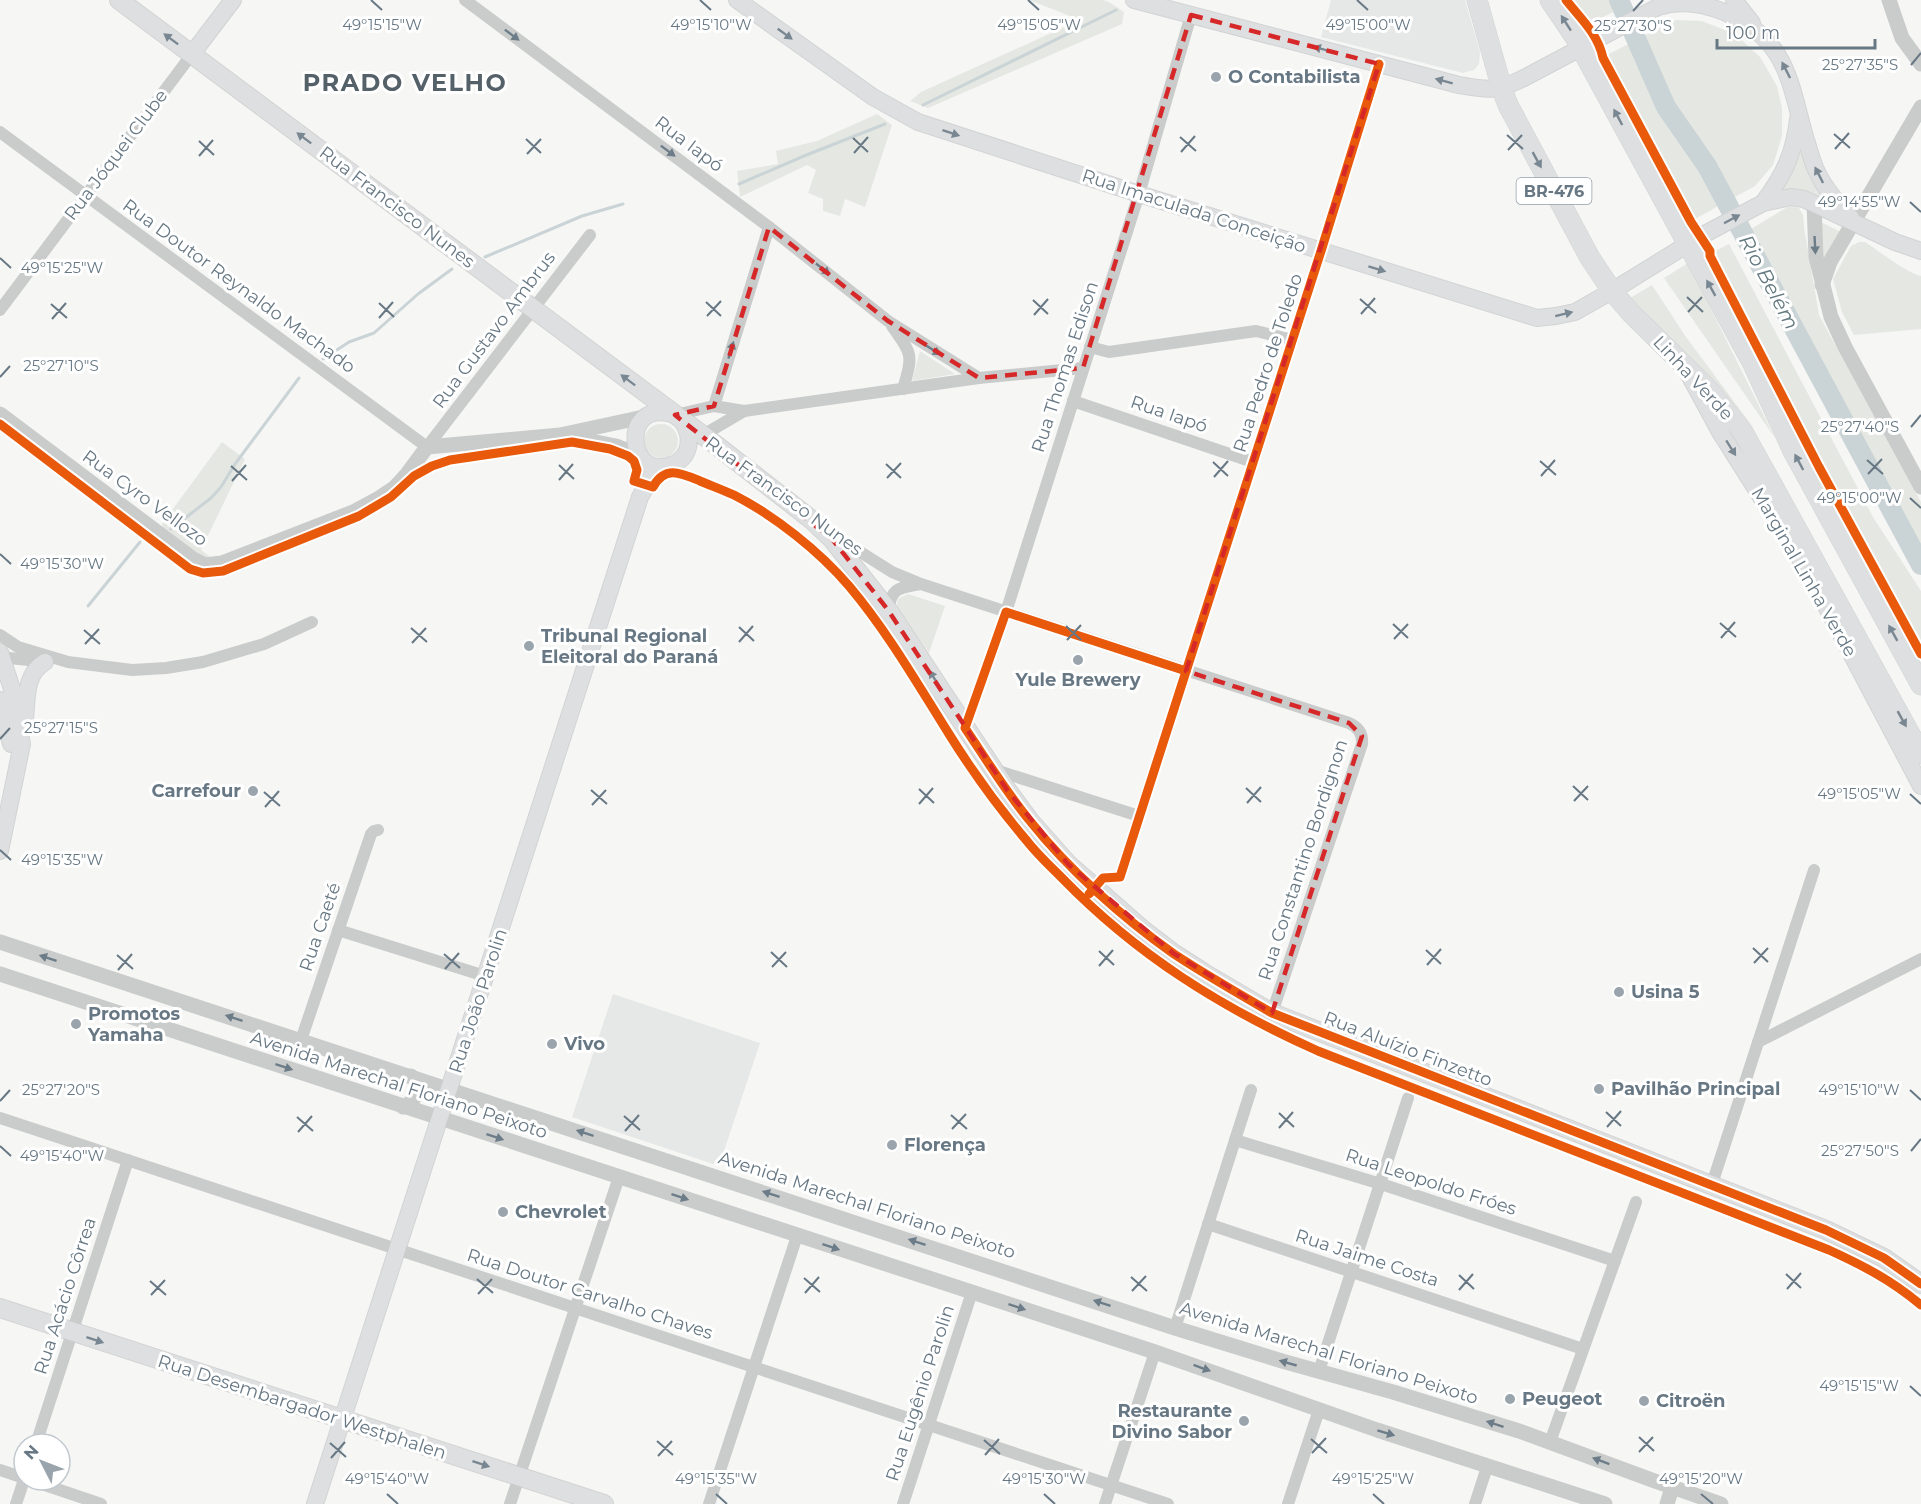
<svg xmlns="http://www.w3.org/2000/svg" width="1921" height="1504" font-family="Montserrat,sans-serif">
<rect width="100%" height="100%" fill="#f6f6f5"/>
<g fill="#e6e7e7">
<path d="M1331,0H1465L1480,52L1479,64L1474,70L1463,73L1321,37Z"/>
<path d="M613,994L760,1043L719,1166L572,1117Z"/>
</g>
<g fill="#e5e8e2">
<path d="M1029,0H1103L1109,2L1124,12L1122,24L928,108L910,101L921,92L1080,20Z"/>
<path d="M1570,0H1610L1613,12C1588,26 1586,21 1570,0Z"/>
<path d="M1675,20L1702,21L1735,34L1760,57L1777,86L1782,108V136L1773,165L1755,186L1695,219L1605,56Z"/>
<path d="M877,114L892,125L865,207L845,199L840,216L823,211V199L808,193L816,170L807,165L740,197L737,171L778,164L776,151L817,141Z"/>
<path d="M1801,145L1824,195L1821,198L1784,193L1782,190Z"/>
<path d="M1789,206L1799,208L1803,215L1804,227L1819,315L1921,502V556L1809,348L1751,229Z"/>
<path d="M1821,222L1841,232L1822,263Z"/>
<path d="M1859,242H1865C1878,250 1908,274 1921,276V329L1854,335L1842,312L1833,279L1851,246Z"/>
<path d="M1729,244L1873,517L1921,591V649L1713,252Z"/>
<path d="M1688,263L1775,438L1664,278Z"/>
<path d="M1652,285L1686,337L1753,427L1709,377L1630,298Z"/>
<path d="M920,351L955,374L912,381Z"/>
<circle cx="661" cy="441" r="17"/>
<path d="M222,442L245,459L201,550L213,559L205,561L163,532L162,524Z"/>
<path d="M908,594L945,606L929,653L899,611L897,605L898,599Z"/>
</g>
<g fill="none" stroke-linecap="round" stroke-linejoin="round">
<g stroke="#cad3d5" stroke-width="3">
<path d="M923,105L1116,10"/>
<path d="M739,184L804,156L885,124"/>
<path d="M485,257L582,216L623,204"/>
<path d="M323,359L349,342L374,333L418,294L452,269"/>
<path d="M171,529L211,498L221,487L235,464L299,378"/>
<path d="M88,606L140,542"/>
</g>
<path stroke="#cad3d5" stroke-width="20" d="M1619,0L1666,107L1707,166L1921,565"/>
<g stroke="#d2d3d4" stroke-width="18">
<g id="secondary">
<path d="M737,0L873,97L918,122L1139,194L1537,318L1556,316L1575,312L1612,291L1701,236L1763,203L1791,197L1804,199L1895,242L1921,251"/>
<path d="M1134,0L1459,85C1487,90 1495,92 1522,79L1658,7C1680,0 1702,3 1724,12C1788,39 1789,81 1806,140C1810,151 1812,163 1818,174C1826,191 1839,204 1851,218"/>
<path d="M1734,0L1752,23"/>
<path d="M192,54L233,0"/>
<path d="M1763,203C1784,175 1794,154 1798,119"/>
<path d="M1689,375L1720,432L1807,570L1921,786"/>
<path d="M675,415C618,396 627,486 674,464C692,455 692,435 682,421"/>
<path d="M0,652L12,689L22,744L0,851"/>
<path d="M0,700L11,744"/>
<path d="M24,728C28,706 22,675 45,662"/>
<path d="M315,1504L640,497L652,476L662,467"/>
</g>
</g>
<g stroke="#d3d3d3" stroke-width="20">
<g id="primary">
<path d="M119,0L716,445L812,520L832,539L888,610L1007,790L1030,821L1068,864L1143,930L1173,953L1204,973L1272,1013L1826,1230L1884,1258L1921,1284"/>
<path d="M0,1308L604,1504"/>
</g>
</g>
<g stroke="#d2d3d3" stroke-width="21">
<g id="trunk">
<path d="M1477,0L1502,89L1508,105L1590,258L1612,291L1631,313L1710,391L1743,432L1921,754"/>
<path d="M1550,0L1575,37L1753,364L1793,451L1921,685"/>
</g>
</g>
<g stroke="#cacccc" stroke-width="12">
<path d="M465,0L769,227L888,321L979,378"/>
<path d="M0,132L427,447L590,235"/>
<path d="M0,310L192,54"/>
<path d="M892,326C913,356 913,354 903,389"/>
<path d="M1090,347L1109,352L1256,331L1293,340"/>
<path d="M1073,401L1253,462"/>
<path d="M714,406L769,227"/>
<path d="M675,415L714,406L744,411L979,378L1083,368"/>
<path d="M698,438L744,411"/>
<path d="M835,536L892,572L921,584L1349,723C1358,727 1363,734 1362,744L1272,1013"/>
<path d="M888,610C892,587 899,588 920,584"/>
<path d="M0,635L18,647L68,662L132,670L166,668L203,662L264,644L312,622"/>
<path d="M0,657L47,662"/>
<path d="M965,728L1006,612L1139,194L1191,15"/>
<path d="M992,769L1139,816"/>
<path d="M1120,877L1321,251L1379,64"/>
<path d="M338,930L485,976"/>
<path d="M301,1040L371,834L374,831L378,830"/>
<path d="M1758,1042L1921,959"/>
<path d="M0,1118L1168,1504"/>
<path d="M1235,1140L1381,1184L1615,1261"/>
<path d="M1712,1184L1814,870"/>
<path d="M1208,1224L1583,1349"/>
<path d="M1175,1328L1251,1090"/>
<path d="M1319,1371L1408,1098"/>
<path d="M1550,1442L1636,1202"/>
<path d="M36,1444L128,1160"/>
<path d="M0,1470L24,1478"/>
<path d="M30,1480L101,1504"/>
<path d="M16,1504L24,1480"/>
<path d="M510,1504L619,1177"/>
<path d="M709,1504L797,1236"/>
<path d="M903,1504L972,1292"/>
<path d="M1105,1504L1155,1352"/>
<path d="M1288,1504L1319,1410"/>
<path d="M1475,1504L1487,1467"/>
</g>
<g stroke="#cacccc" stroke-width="15">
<path d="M1889,0L1902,38L1921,64"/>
<path d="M1814,203L1816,257L1831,317L1845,347L1921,487"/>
<path d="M1822,285L1830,262L1921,107"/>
<path d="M0,414L193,559L205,565L222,563L353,512L379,498L394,488L407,474L427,447L560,435L648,416"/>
<path d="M566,436L616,446L639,455"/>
<path d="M0,942L1175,1328L1282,1361L1393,1392L1519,1431L1652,1480L1721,1504"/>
<path d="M0,974L1155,1352L1377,1430L1605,1504"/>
<path d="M403,1107C415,1102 419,1092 416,1080L411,1076"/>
<path d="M1667,1504L1672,1488"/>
</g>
<use href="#secondary" stroke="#dedfe0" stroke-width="16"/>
<use href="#primary" stroke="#dedfe0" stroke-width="18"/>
<use href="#trunk" stroke="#dedfe0" stroke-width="20"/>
<g stroke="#fff" stroke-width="13">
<g id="cycleway">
<path d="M1566,0C1581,19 1598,34 1603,58L1691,222L1710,251V256L1819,467L1921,654"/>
<path d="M0,424L190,569L203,573L223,571L359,516L391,497L414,476L432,466L450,460L572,442L610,449L628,456L634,461L637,470L634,481L653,487C665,465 681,473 700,481C712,486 723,490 734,495C775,516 819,551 849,586C887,631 917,683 949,734C972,771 998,807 1027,841C1037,854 1050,866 1062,878C1137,955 1220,1007 1318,1051L1829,1250C1864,1266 1891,1280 1921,1305"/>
<path d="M1186,671L1006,612L965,728C986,759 1006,792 1030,821C1069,870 1123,918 1174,954C1206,975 1239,994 1272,1013L1826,1230L1884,1258L1921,1284"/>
<path d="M1089,894L1103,878L1120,877L1321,251L1379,64"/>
</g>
</g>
<use href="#cycleway" stroke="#e8590c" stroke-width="9"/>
</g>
<defs><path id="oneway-solid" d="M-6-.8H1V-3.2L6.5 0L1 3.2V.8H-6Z" transform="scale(1.5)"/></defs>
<g fill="#798792">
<use href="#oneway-solid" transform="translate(1566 23) rotate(-123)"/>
<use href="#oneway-solid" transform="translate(785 34) rotate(36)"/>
<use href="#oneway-solid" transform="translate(171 39) rotate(-143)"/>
<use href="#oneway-solid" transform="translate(1322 49) rotate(-165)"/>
<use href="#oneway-solid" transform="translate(1786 70) rotate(-117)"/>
<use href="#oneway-solid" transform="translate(1444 81) rotate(-165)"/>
<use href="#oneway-solid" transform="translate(1618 117) rotate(-118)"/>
<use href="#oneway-solid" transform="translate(951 133) rotate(18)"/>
<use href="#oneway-solid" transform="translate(304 138) rotate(-143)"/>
<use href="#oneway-solid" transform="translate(1537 160) rotate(61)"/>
<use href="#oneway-solid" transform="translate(1819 175) rotate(-117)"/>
<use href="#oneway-solid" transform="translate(1732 219) rotate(-28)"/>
<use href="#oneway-solid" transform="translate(1377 269) rotate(17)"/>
<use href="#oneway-solid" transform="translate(1711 288) rotate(-119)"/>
<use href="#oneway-solid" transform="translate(1564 314) rotate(-14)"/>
<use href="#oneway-solid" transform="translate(628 380) rotate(-143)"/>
<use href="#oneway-solid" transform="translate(1731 448) rotate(58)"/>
<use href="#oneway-solid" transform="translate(1799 462) rotate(-118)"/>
<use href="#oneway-solid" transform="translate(1893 633) rotate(-119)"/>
<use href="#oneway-solid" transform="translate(934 678) rotate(-122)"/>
<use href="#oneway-solid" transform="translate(1902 719) rotate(61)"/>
<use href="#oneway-solid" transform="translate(95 1340) rotate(18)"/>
<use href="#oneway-solid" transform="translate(481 1464) rotate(18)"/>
</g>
<g fill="#6c7c88">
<use href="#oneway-solid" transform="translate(512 35) rotate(37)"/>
<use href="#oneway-solid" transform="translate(668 151) rotate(37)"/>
<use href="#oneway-solid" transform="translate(1815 245) rotate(87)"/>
<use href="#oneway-solid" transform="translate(823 269) rotate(38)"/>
<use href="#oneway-solid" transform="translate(731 350) rotate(-73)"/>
<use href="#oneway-solid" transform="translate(933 350) rotate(33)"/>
<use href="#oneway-solid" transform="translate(48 958) rotate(-162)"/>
<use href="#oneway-solid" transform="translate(234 1018) rotate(-162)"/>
<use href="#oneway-solid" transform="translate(284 1067) rotate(18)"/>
<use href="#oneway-solid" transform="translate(585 1133) rotate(-162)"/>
<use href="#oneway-solid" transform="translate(495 1137) rotate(18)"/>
<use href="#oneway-solid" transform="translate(771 1194) rotate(-162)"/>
<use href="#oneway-solid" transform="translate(680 1197) rotate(18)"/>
<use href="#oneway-solid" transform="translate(917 1242) rotate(-162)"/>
<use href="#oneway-solid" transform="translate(831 1247) rotate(18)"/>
<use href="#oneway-solid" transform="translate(1102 1303) rotate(-162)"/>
<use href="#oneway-solid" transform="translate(1017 1307) rotate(18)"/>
<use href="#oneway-solid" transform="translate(1288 1363) rotate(-164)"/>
<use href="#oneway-solid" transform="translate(1202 1368) rotate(20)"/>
<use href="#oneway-solid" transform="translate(1495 1424) rotate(-162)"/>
<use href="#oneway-solid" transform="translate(1386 1433) rotate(17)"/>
<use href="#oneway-solid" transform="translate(1601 1461) rotate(-159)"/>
</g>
<path fill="none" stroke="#d62828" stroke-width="4.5" stroke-dasharray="12 8" stroke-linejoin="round" d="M1191,15L1379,64L1186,671L1349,723L1362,736L1272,1013L1173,953L1068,864L1007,790L888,610L832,539L675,415L714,406L769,227L888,321L979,378L1083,368Z"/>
<path fill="none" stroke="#677884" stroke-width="2" d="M371,0L382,10M700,0L711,10M1028,0L1039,10M1357,0L1368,10M1633,11L1643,0M1911,65L1921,53M1834,134L1850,148M1507,135L1523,149M1180,137L1196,151M853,138L868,152M526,139L541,153M199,141L214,155M1835,149L1849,133M1508,150L1522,135M1181,152L1195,136M854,153L868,137M527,154L541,139M199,156L213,140M1910,202L1921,212M0,258L11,268M1687,297L1703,312M1360,299L1376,313M1033,300L1048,314M706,302L721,316M379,303L394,317M51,304L67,318M1688,312L1702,297M1361,314L1375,298M1034,315L1048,299M707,316L721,301M379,318L393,302M52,319L66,303M0,377L10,366M1911,427L1921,415M1867,460L1883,474M1540,461L1556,475M1213,462L1228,476M886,464L901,478M559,465L574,479M231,466L247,480M1868,474L1882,459M1541,476L1555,460M1214,477L1228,461M887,478L901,463M559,480L573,464M232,481L246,465M1910,498L1921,508M0,554L11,564M1720,623L1736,637M1393,624L1408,638M1066,626L1081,640M739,627L754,641M411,628L427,642M84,630L100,644M1721,638L1735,622M1394,639L1408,624M1067,640L1081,625M739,642L753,626M412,643L426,628M85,644L99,629M0,739L10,728M1573,786L1588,800M1246,788L1261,802M919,789L934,803M591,790L607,804M264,792L280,806M1910,794L1921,804M1574,801L1588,786M1247,803L1261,787M919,804L933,788M592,805L606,790M265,807L279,791M0,850L11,860M1753,948L1768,962M1426,950L1441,964M1099,951L1114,965M771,952L787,967M444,954L460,968M117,955L133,969M1754,963L1768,948M1427,965L1441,949M1099,966L1113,950M772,967L786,952M445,969L459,953M118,970L132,954M1910,1090L1921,1100M0,1101L10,1090M1606,1112L1621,1126M1279,1113L1294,1127M951,1115L967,1129M624,1116L640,1130M297,1117L313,1131M1607,1127L1621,1111M1279,1128L1293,1112M952,1129L966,1114M625,1131L639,1115M298,1132L312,1116M0,1146L11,1156M1911,1151L1921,1139M1786,1274L1801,1288M1459,1275L1474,1289M1131,1277L1147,1291M804,1278L820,1292M477,1279L493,1293M150,1281L166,1295M1787,1289L1801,1273M1459,1290L1473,1274M1132,1291L1146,1276M805,1293L819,1277M478,1294L492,1279M151,1295L165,1280M1910,1386L1921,1396M1639,1437L1654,1451M1311,1439L1327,1453M984,1440L1000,1454M657,1441L673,1455M330,1443L346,1457M1639,1452L1653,1437M1312,1453L1326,1438M985,1455L999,1439M658,1456L672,1441M331,1458L345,1442M387,1494L398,1504M716,1494L727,1504M1044,1494L1055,1504M1373,1494L1384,1504M1701,1494L1713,1504"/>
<g fill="#99a4ac" stroke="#fff" stroke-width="2">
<circle cx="1216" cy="77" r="6"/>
<circle cx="529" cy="646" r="6"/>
<circle cx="1078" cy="660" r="6"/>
<circle cx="253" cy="791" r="6"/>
<circle cx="1619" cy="992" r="6"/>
<circle cx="76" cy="1024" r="6"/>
<circle cx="552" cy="1044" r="6"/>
<circle cx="1599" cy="1089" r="6"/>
<circle cx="892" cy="1145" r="6"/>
<circle cx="503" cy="1212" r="6"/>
<circle cx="1510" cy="1399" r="6"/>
<circle cx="1644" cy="1401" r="6"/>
<circle cx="1244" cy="1421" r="6"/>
</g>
<g text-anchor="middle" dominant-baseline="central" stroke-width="6" stroke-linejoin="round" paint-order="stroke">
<rect fill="#fff" stroke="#95a0a9" stroke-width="1.5" x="1516.5" y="178" width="75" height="26" rx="4.5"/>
<g font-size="16" font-weight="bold" fill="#677884">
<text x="1554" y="191">BR-476</text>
</g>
<g font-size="18" font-weight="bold" fill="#677884" stroke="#fff" text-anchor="start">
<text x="1228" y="77">O Contabilista</text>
<text x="541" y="636">Tribunal Regional<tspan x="541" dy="21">Eleitoral do Paraná</tspan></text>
<text x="1078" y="680" text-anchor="middle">Yule Brewery</text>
<text x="241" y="791" text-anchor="end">Carrefour</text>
<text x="1631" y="992">Usina 5</text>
<text x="88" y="1014">Promotos<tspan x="88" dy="21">Yamaha</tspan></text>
<text x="564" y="1044">Vivo</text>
<text x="1611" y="1089">Pavilhão Principal</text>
<text x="904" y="1145">Florença</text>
<text x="515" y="1212">Chevrolet</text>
<text x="1522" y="1399">Peugeot</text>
<text x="1656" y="1401">Citroën</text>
<text x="1232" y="1411" text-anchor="end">Restaurante<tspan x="1232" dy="21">Divino Sabor</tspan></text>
</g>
<g font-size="18" fill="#677884" stroke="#fff">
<text transform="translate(689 144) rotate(37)">Rua Iapó</text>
<text transform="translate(116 155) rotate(-53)">Rua Jóquei Clube</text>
<text transform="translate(397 207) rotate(37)">Rua Francisco Nunes</text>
<text transform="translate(1194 211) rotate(18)">Rua Imaculada Conceição</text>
<text transform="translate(239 286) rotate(36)">Rua Doutor Reynaldo Machado</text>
<text transform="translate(494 330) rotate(-53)">Rua Gustavo Ambrus</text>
<text transform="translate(1268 363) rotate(-72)">Rua Pedro de Toledo</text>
<text transform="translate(1065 367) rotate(-72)">Rua Thomas Edison</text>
<text transform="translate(1693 378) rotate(47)">Linha Verde</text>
<text transform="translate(1169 414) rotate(19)">Rua Iapó</text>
<text transform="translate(784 496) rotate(36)">Rua Francisco Nunes</text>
<text transform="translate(145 498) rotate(36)">Rua Cyro Vellozo</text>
<text transform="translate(1804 572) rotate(60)">Marginal Linha Verde</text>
<text transform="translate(1303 860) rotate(-72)">Rua Constantino Bordignon</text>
<text transform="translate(320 927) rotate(-71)">Rua Caeté</text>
<text transform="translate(478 1001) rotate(-72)">Rua João Parolin</text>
<text transform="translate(1408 1049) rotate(21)">Rua Aluízio Finzetto</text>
<text transform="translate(399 1085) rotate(18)">Avenida Marechal Floriano Peixoto</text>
<text transform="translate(1431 1182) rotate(18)">Rua Leopoldo Fróes</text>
<text transform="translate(867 1205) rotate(18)">Avenida Marechal Floriano Peixoto</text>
<text transform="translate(1367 1258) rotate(18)">Rua Jaime Costa</text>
<text transform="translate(590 1294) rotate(18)">Rua Doutor Carvalho Chaves</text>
<text transform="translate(65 1296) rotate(-72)">Rua Acácio Côrrea</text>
<text transform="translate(1329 1353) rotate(17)">Avenida Marechal Floriano Peixoto</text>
<text transform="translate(920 1393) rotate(-72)">Rua Eugênio Parolin</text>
<text transform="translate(302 1407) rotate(18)">Rua Desembargador Westphalen</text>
</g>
<g font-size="20" font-style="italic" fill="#63797f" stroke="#fff">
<text transform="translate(1769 282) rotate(62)">Rio Belém</text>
</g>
<g font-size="24" font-weight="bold" letter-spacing="1.5" fill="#556169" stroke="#fff">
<text x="405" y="82">PRADO VELHO</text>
</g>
</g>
<g font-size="15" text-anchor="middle" fill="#677884" stroke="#fff" stroke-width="6" stroke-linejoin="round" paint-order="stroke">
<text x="382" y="30">49°15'15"W</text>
<text x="711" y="30">49°15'10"W</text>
<text x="1039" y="30">49°15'05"W</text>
<text x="1368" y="30">49°15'00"W</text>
<text x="1633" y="31">25°27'30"S</text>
<text x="1860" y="70">25°27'35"S</text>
<text x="1859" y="207">49°14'55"W</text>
<text x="62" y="273">49°15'25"W</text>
<text x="61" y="371">25°27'10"S</text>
<text x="1860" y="432">25°27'40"S</text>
<text x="1859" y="503">49°15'00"W</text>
<text x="62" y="569">49°15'30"W</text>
<text x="61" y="733">25°27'15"S</text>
<text x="1859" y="799">49°15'05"W</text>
<text x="62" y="865">49°15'35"W</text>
<text x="1859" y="1095">49°15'10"W</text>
<text x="61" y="1095">25°27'20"S</text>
<text x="1860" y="1156">25°27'50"S</text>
<text x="62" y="1161">49°15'40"W</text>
<text x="1859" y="1391">49°15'15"W</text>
<text x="387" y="1484">49°15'40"W</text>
<text x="716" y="1484">49°15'35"W</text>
<text x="1044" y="1484">49°15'30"W</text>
<text x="1373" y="1484">49°15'25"W</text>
<text x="1701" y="1484">49°15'20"W</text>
</g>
<g transform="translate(42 1462) rotate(312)"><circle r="28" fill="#ffffff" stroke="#c2c9ce" stroke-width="1.5"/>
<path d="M0-4.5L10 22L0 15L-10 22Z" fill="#99a4ac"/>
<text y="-9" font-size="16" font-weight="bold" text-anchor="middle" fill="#677884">N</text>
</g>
<path d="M1717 39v9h158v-9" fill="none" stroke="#677884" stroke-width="3"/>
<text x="1726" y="39" font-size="18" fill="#677884" stroke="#ffffff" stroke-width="4.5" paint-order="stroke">100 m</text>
</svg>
